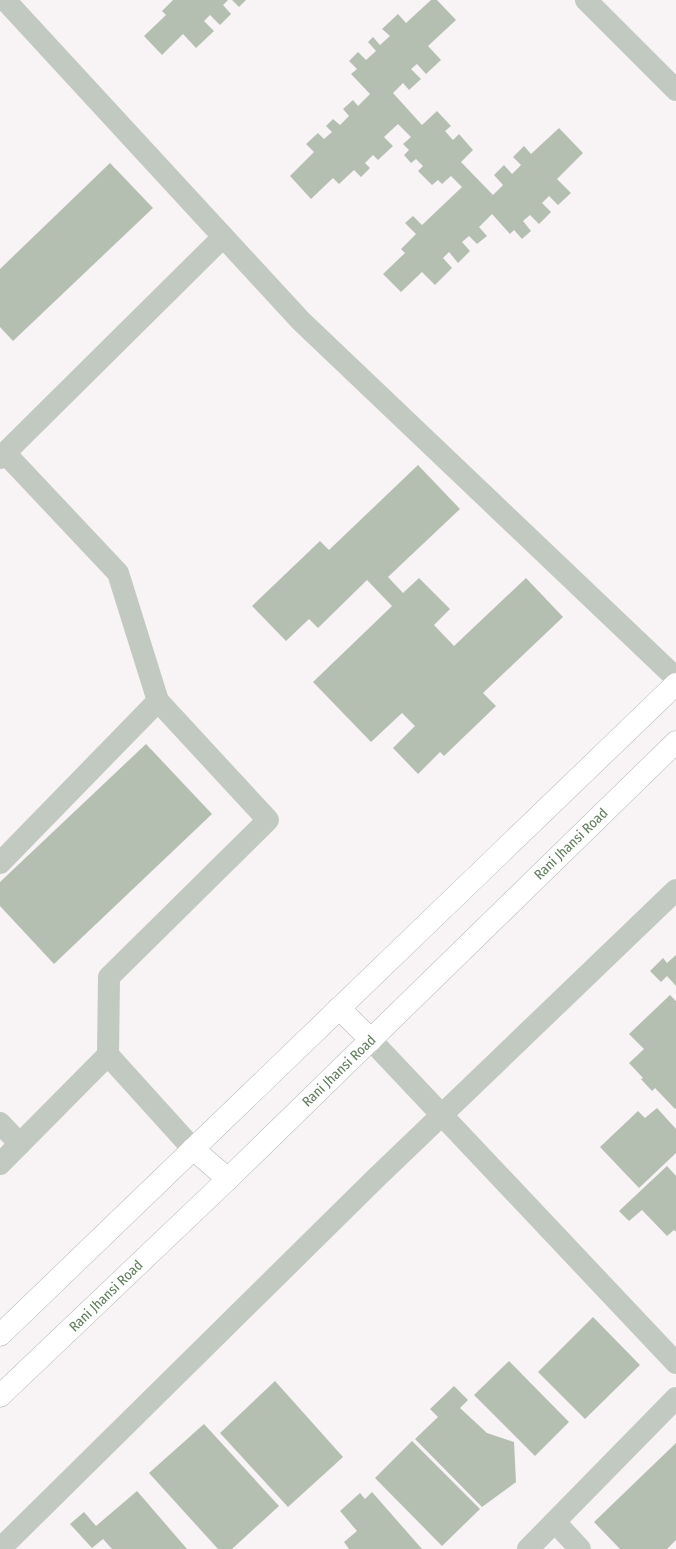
<svg xmlns="http://www.w3.org/2000/svg" width="676" height="1549" font-family="'Fira Sans Condensed',sans-serif">
<rect width="100%" height="100%" fill="#f8f4f6"/>
<g fill="#b4bfb1">
<path d="M173,0H228L223,5L231,14L220,25L210,15L204,21L214,31L196,48L183,34L162,55L144,36L166,15L162,11Z"/>
<path d="M232,0H246L239,7Z"/>
<path d="M431,0H437L456,20L428,46L441,60L426,74L417,64L411,69L421,79L409,90L403,83L393,93L422,125L437,111L451,126L445,131L453,140L459,134L473,150L461,162L493,195L503,185L494,175L504,165L512,174L521,165L513,157L524,146L531,154L559,128L583,153L557,179L571,193L558,205L549,196L542,203L551,212L539,224L530,215L523,221L531,231L522,239L514,230L510,234L492,214L479,227L487,236L477,244L469,236L462,242L470,251L458,263L449,252L443,258L452,268L435,285L422,272L401,292L383,274L405,253L401,249L416,234L405,223L413,216L422,225L462,187L451,176L442,184L438,180L432,185L418,171L423,166L416,159L411,163L404,155L409,150L403,144L411,137L398,124L384,137L393,146L378,160L373,155L365,163L370,168L361,177L354,170L339,184L333,178L311,199L290,176L314,152L306,144L318,133L324,139L332,132L326,126L333,119L340,125L349,116L343,109L353,100L358,106L370,94L351,74L357,69L349,61L358,52L366,60L376,51L368,42L373,37L380,45L390,36L382,29L398,14L406,23Z"/>
<path d="M110,163L153,208L13,341L0,327V269Z"/>
<path d="M418,465L460,509L388,577L403,593L419,578L450,609L434,625L454,646L526,578L563,617L483,693L496,706L444,756L440,752L418,774L393,748L415,726L402,713L371,742L313,682L392,606L367,580L318,628L309,619L286,641L252,606L320,541L329,550Z"/>
<path d="M146,744L212,814L54,964L0,906V882Z"/>
<path d="M676,955V986L667,976L661,982L650,971L663,958L667,963Z"/>
<path d="M670,995L676,1001V1108L675,1109L655,1088L652,1091L641,1079L643,1078L629,1063L644,1049L629,1034Z"/>
<path d="M657,1108L676,1129V1153L639,1188L600,1147L638,1111L645,1118Z"/>
<path d="M667,1166L676,1176V1232L674,1230L667,1236L642,1210L629,1221L619,1211Z"/>
<path d="M593,1317L640,1365L585,1419L538,1372Z"/>
<path d="M509,1361L569,1422L535,1456L474,1395Z"/>
<path d="M275,1381L343,1457L288,1507L220,1433Z"/>
<path d="M454,1386L468,1400L460,1408L487,1433L514,1442L516,1482L482,1507L415,1439L438,1417L430,1409Z"/>
<path d="M204,1424L279,1506L232,1549H218L149,1473Z"/>
<path d="M412,1441L480,1509L442,1546L375,1478Z"/>
<path d="M676,1443V1540L667,1549H620L594,1522Z"/>
<path d="M137,1491L187,1549H112L103,1539L92,1548L70,1524L84,1512L96,1526Z"/>
<path d="M372,1492L422,1549H349L344,1542L357,1531L340,1511L360,1493L365,1499Z"/>
</g>
<g fill="none" stroke-linecap="round" stroke-linejoin="round">
<g stroke="#b2bab1" stroke-width="23">
<g id="trunk">
<path d="M339,1008L371,1040"/>
<path d="M193,1149L228,1179"/>
<path d="M0,1335L676,684"/>
<path d="M0,1396L228,1179L676,742"/>
</g>
</g>
<g stroke="#c1c9c0" stroke-width="22">
<path d="M5,0L301,321L676,678"/>
<path d="M5,453L118,573L158,701"/>
<path d="M0,458L223,237"/>
<path d="M0,863L158,701L268,820L109,977L108,1055"/>
<path d="M371,1040L676,1363"/>
<path d="M0,1123L20,1144"/>
<path d="M0,1164L108,1055L193,1149"/>
<path d="M555,1522L580,1549"/>
<path d="M0,1549L375,1179L676,890"/>
<path d="M528,1549L676,1398"/>
</g>
<path stroke="#c1c9c0" stroke-width="22" d="M586,0L676,90"/>
<use href="#trunk" stroke="#fff" stroke-width="22"/>
</g>
<g text-anchor="middle" dominant-baseline="central" stroke-width="4" stroke-linejoin="round" paint-order="stroke">
<g font-size="14" fill="#607c5c" stroke="#fff">
<text transform="translate(571 844) rotate(-44)">Rani Jhansi Road</text>
<text transform="translate(339 1071) rotate(-44)">Rani Jhansi Road</text>
<text transform="translate(106 1296) rotate(-44)">Rani Jhansi Road</text>
</g>
</g>
</svg>
